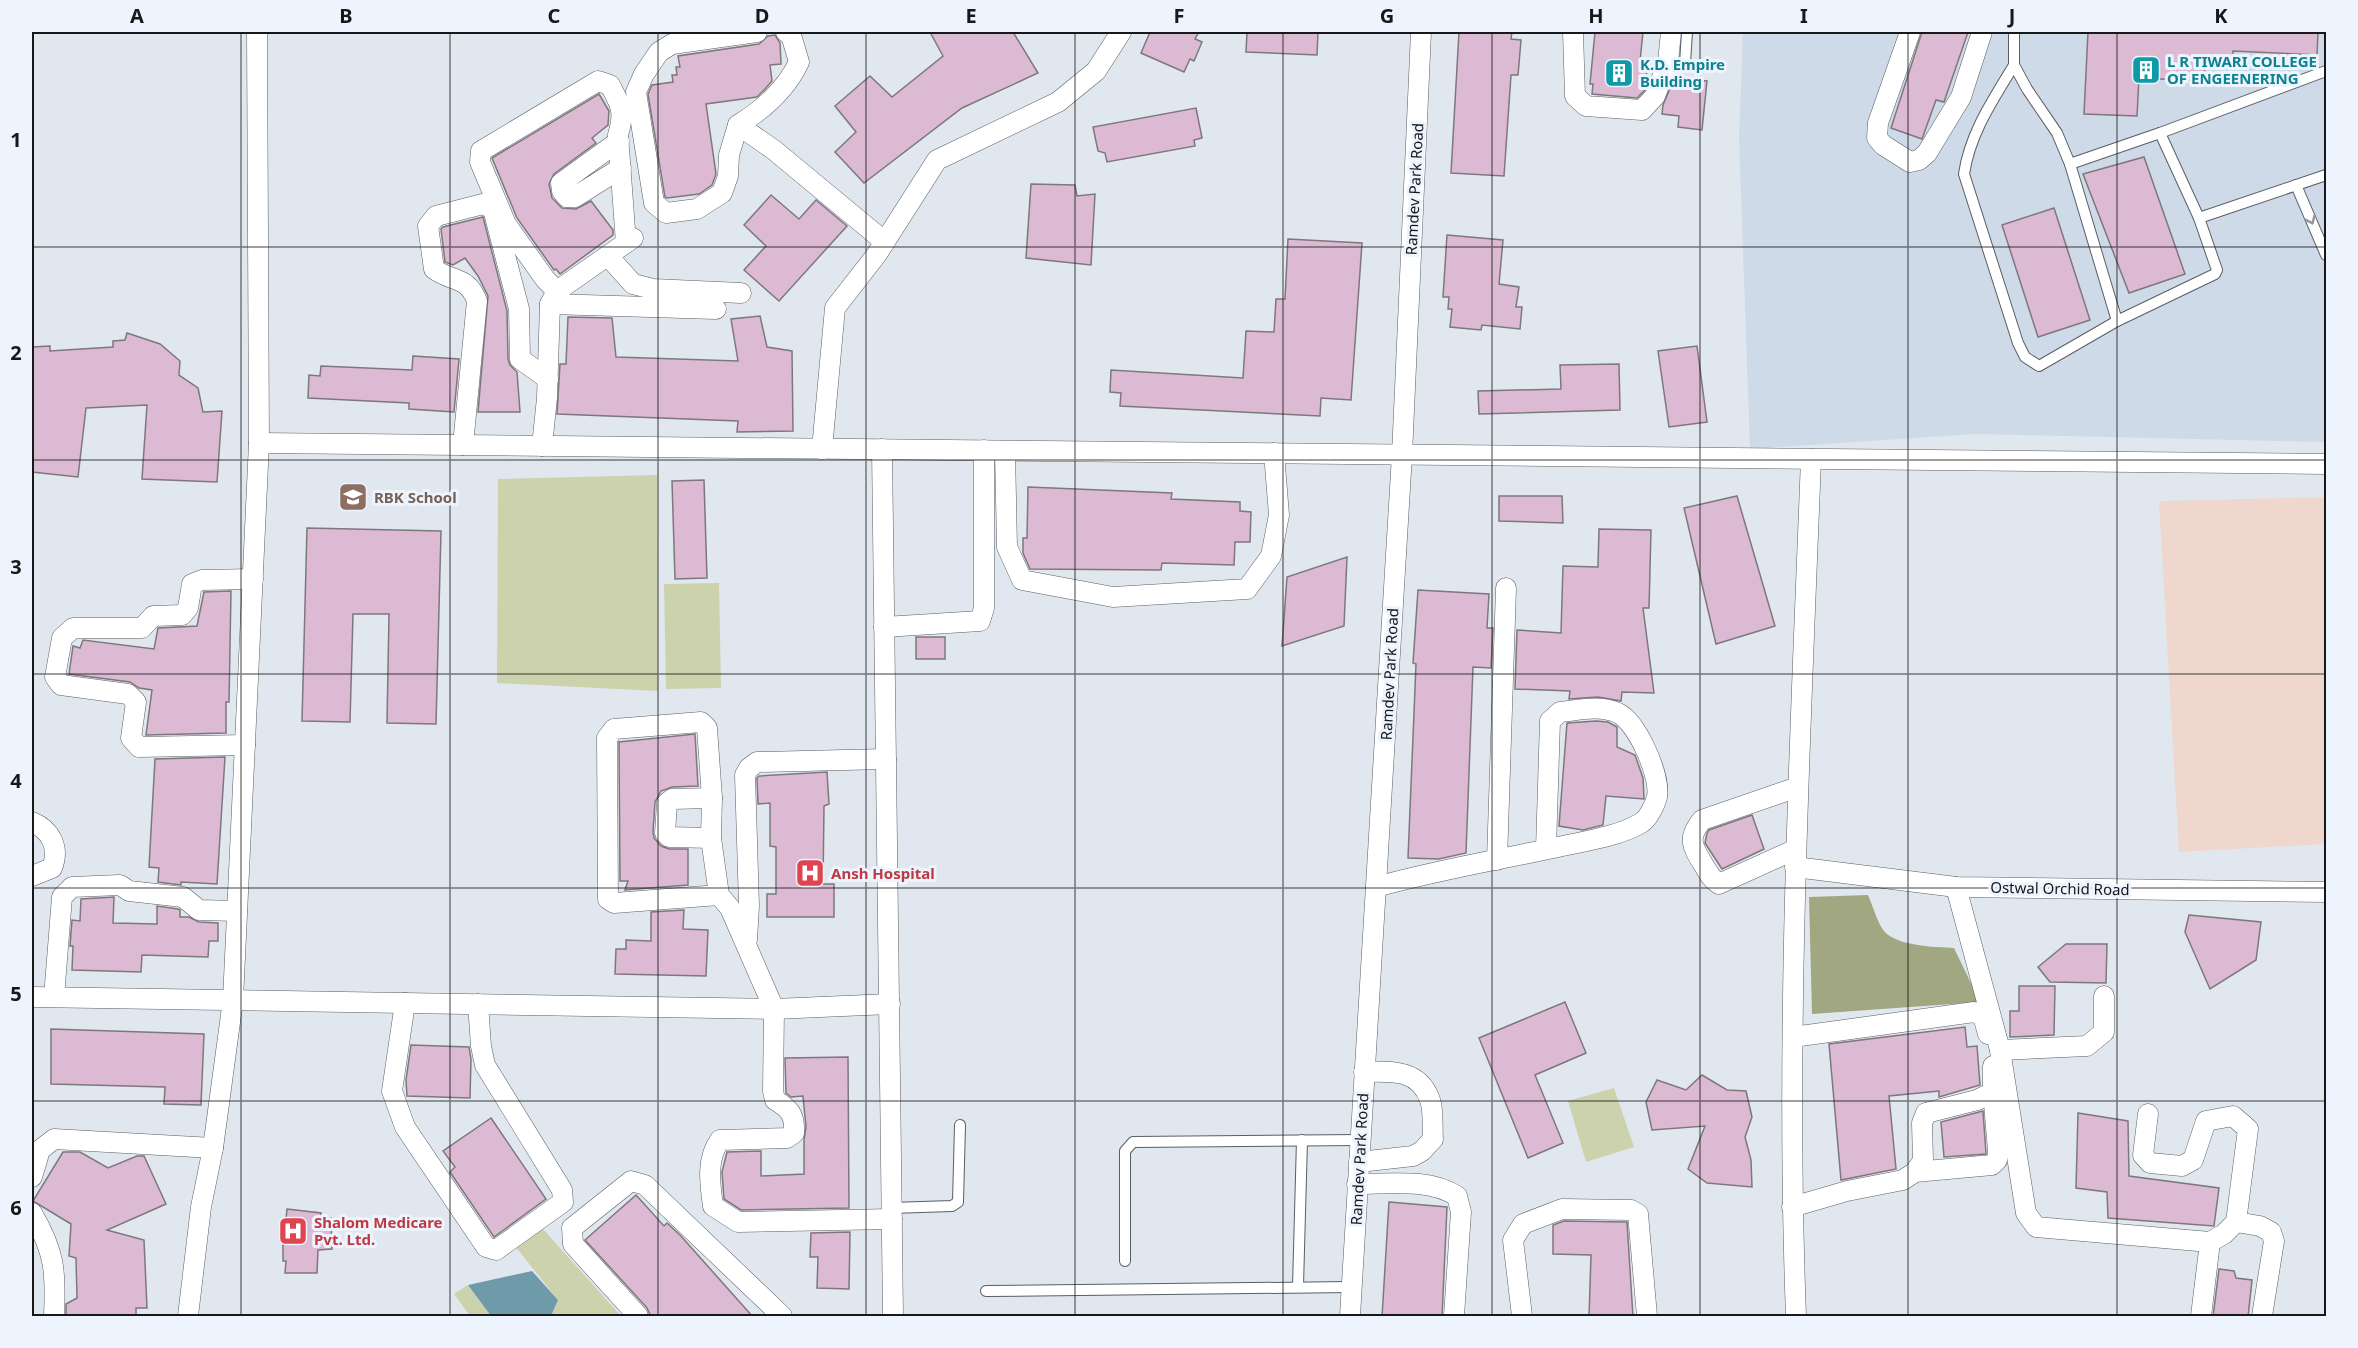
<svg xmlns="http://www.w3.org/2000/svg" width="2358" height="1348" font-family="'Noto Sans',sans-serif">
<rect width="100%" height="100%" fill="#e1e7ef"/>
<path fill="#efd7cd" d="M2326,497V844L2179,852L2159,501Z"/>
<path fill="#cfdae8" d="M1743,32H2326V442L1975,434L1750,449L1739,138Z"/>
<g fill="#ccd3ac">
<path d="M657,475L658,691L497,683L498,479Z"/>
<path d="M719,583L721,688L666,689L664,584Z"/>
<path d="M1614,1088L1634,1147L1586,1162L1568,1101Z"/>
<path d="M543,1229L621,1316H551L558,1300L515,1246Z"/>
<path d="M468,1285L491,1316H470L454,1294Z"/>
</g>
<path fill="#a0a781" d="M1868,895C1873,906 1877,922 1884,931C1896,946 1935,947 1954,948L1980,1002L1812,1014L1809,897Z"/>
<path fill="#6e9aaa" d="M532,1271L558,1300L551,1316H491L468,1285Z"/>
<g fill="#ddbad4" stroke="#7e777c" stroke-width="1.5">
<path d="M930,32H1013L1038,73L962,108L864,183L835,152L856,132L835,106L870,76L892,97L943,56Z"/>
<path d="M1150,32H1199L1195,39L1202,42L1194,61L1190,59L1184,72L1141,53Z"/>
<path d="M1247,32H1318L1317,55L1246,52Z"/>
<path d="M1459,32H1512L1511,39L1521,40L1518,75H1511L1504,176L1451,173Z"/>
<path d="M1595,32H1643L1640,61L1648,62L1646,79H1648L1645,90L1637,98L1592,94L1593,84H1590Z"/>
<path d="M1922,32H1968L1944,102L1936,100L1922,139L1891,128Z"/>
<path d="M2088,32H2318L2317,55L2233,51V62L2205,61L2204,81L2139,78L2137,116L2084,114Z"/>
<path d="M775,35L780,43L781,64L770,65L772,81L765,89L757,97L706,104L716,174L712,185L699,194L667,198L665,197L648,94L652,85L673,82L672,75H677L676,67H680L678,56L759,44L768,36Z"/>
<path d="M1684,79L1707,81L1702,130L1678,127L1679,116L1662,114L1663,105L1673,81L1684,82Z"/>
<path d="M599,94L609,111L608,125L592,138L596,143L554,174L549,184L552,198L562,208L576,209L591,201L613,230V235L560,274L556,269L554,270L517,218L492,158Z"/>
<path d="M1196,108L1202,138L1194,140L1195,146L1107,162L1105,153L1098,151L1093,127Z"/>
<path d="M2144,157L2185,274L2129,293L2083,174Z"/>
<path d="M1031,184L1075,185L1077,196L1095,194L1091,265L1026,258Z"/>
<path d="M771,195L799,219L816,200L847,226L779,301L744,270L766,246L744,225Z"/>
<path d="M2054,208L2090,320L2038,337L2002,225Z"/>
<path d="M483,217L507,311L508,359L510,365L517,372L520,412H478L488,296L478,276L465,258L453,265L445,262L441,229L443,227Z"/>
<path d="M1447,235L1503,240L1499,284L1519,287L1516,307H1522L1520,329L1482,325L1481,330L1450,327L1452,309H1448L1449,297H1443Z"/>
<path d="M1288,239L1362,243L1351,400L1321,398L1320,416L1120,406L1121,393L1110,392L1111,370L1243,378L1246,331L1274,332L1276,299H1285Z"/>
<path d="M760,316L767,347L792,351L793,431L737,432L738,421L557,414L560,364H566L568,317L612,318L616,357L738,361L731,319Z"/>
<path d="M127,333L160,344L180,361L179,375L198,388L203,412L222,411L217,482L142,479L147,405L86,408L78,477L32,472V347L50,346V351L113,347V341L125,340Z"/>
<path d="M1697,346L1707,422L1669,427L1658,351Z"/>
<path d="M413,356L459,359L454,412L409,409V403L308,398L309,375L320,376L321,366L412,370Z"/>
<path d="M1619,364L1620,410L1479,414L1478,391L1561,389L1560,365Z"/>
<path d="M704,480L707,578L675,579L672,481Z"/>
<path d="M1028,487L1172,493L1171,499L1240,502V511L1251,512L1250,542H1235L1234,565L1162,563L1161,570L1030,569L1023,553V538H1027Z"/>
<path d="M1499,496H1562L1563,523L1499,521Z"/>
<path d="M1737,496L1775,626L1716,644L1684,508Z"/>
<path d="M307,528L441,531L436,724L387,723L389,614H353L350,722L302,721Z"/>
<path d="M1599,529L1651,530L1649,608H1643L1654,693L1622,692L1621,701L1598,697L1569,699L1570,691L1515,689L1517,630L1561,633L1563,566L1598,567Z"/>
<path d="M1347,557L1344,626L1282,646L1287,577Z"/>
<path d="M1418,590L1489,594L1487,628H1493L1491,668L1473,667L1466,853L1439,859L1408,858L1416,664L1413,663Z"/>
<path d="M231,591L229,702H226V733L146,735L152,690L139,688L130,682L69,674L73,646L80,648L83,640L154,649L158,628L197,626L204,592Z"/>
<rect x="916" y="637" width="29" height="22"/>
<path d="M1596,721L1608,722L1617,727V747L1635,755L1643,778L1644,799L1606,796L1603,825L1583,830L1559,826L1567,723Z"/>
<path d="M695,734L698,786L672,787L661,791L655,802L653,832L654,838L661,846L669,849H688V885L625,890L628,881H620L619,742Z"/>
<path d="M225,757L217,884L181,882V885L158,882L159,868L149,867L155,759Z"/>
<path d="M827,772L829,804L824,806L823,884H834V917H767V894H776V847L770,846V803L758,804L757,778L759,776Z"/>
<path d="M1752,815L1764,849L1722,869L1705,843L1707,833L1709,830Z"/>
<path d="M114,897L113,923L157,924V906L178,909L180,910V917H189L199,922L218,923V941H209L208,957L142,955L141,972L72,970L73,946H70L72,920L80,921L81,899Z"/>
<path d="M684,910L683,929L708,930L706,976L615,974L616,949H626V940L651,941V912Z"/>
<path d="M2189,915L2261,922L2256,960L2210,989L2185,932Z"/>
<path d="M2066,944H2107L2106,983L2050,982L2038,967Z"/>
<path d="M2019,986H2055L2054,1035L2010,1037V1011H2019Z"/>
<path d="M1565,1002L1586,1053L1535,1075L1563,1143L1528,1158L1479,1038Z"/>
<path d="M1965,1027L1967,1047L1977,1046L1980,1085L1939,1097V1091L1889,1096L1896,1169L1841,1180L1829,1044Z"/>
<path d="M51,1029L204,1034L201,1105L164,1104L165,1087L51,1084Z"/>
<path d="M411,1045L469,1047L471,1059L470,1098L407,1096L406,1080Z"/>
<path d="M848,1057L849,1208L741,1210L724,1199L722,1172L727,1152L761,1151V1176L804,1174V1140L806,1127L803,1096L791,1097L786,1093L785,1058Z"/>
<path d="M1702,1075L1727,1090L1746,1091L1752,1117L1745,1137L1751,1160L1752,1187L1707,1183L1688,1169L1705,1126L1652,1130L1646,1102L1657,1080L1686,1090Z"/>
<path d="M1983,1111L1986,1154L1944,1157L1941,1122Z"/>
<path d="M2078,1113L2128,1121L2129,1176L2219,1188L2214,1226L2108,1218L2107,1192L2076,1188Z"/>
<path d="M491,1118L546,1199L494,1237L450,1172L455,1167L443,1151Z"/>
<path d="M63,1152H80L108,1168L137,1156H144L166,1204L107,1230L144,1240L147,1308H136V1317H66V1304L77,1298L76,1258L69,1256L71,1224L33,1201Z"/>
<path d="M636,1195L664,1226L667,1223L680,1235L753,1317H651L647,1308L585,1240Z"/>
<path d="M1389,1202L1447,1207L1442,1317H1382Z"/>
<path d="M287,1209L321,1213L320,1219L331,1218L332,1249L318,1250L317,1273H285L286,1261H283V1219H286Z"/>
<path d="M1564,1221L1627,1222L1633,1317H1589L1591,1255L1553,1254V1225Z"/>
<path d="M850,1232L849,1289L817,1288L818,1257H810L811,1233Z"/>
<path d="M2219,1269L2234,1271L2236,1278L2252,1280L2248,1317H2213Z"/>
</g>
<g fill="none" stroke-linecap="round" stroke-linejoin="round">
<g stroke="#595e64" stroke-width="12">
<g id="service">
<path d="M2014,32V65L2027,89L2057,133L2070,164L2117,321L2215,274L2217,270L2199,218L2160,133"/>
<path d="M1685,63L1687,32"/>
<path d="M2014,65C1993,100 1970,133 1964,174L2018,343L2025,357L2039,366L2117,321"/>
<path d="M2070,164L2160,133L2326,71"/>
<path d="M2296,185L2326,255"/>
<path d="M2199,218L2326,175"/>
<path d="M891,1208L952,1206L958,1202L960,1125"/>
<path d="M1125,1261V1151L1133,1142L1360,1140"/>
<path d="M1298,1286L1302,1140"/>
<path d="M986,1291L1351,1287"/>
</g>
</g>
<g stroke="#595e64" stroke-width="21">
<g id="minor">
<path d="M757,32L672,44L659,52L644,74L636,92L654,203L666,213L697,209L722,193L728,176L729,155L738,125C764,109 786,90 799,62L791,35L786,32"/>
<path d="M1573,32L1575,96L1586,106L1642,110L1655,96L1668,62L1671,32"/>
<path d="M1910,32L1878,123L1877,138L1883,145L1910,162L1919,160L1927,153L1961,97L1982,32"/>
<path d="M738,125L774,150L885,242"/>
<path d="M619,141L561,183L562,191L567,197H575L621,168"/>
<path d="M608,256L633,284L653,289L741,293"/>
<path d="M557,291L545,279L506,224L480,162L481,151L598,81L610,85C621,106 625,111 618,135L626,243"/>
<path d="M550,304L716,309"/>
<path d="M259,443L2326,464"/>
<path d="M463,445L477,301C467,275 453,283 434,269L428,226L436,216L483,204L493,209L519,309L520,359L548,379"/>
<path d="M542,446L547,398L550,304L557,291L633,238"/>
<path d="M822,449L835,308L877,254L937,160L1058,102L1096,71L1121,32"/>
<path d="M882,449L893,1316"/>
<path d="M1005,451L1007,547L1022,580L1113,597L1247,589L1271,556L1279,515L1274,453"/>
<path d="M884,627L980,621L984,608V450"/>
<path d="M245,745L139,747L131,738L136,702L128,694L61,685L55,677L62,638L73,628H142L153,616L182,615L188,608L192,584L202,580L253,579"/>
<path d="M32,822C51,830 60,848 52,868L32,876"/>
<path d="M711,838L669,837L665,833L667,803L672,799L712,798"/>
<path d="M1796,849L1719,884C1711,879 1708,872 1703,864C1692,846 1687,838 1702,820L1798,787"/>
<path d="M1497,860L1506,588"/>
<path d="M1795,867L1956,887L2326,892"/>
<path d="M1376,887C1436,870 1497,860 1558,847C1585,841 1617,837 1641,823C1648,819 1655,805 1657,797C1661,776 1637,722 1618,713C1600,705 1579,710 1560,712L1550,721L1546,849"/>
<path d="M1956,887L2000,1050L2026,1213L2036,1227L2210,1242L2224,1234L2236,1222L2248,1129L2233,1116L2206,1121L2193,1160L2182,1166L2150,1163L2143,1155L2148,1114"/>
<path d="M719,895L614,903L608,899L607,738L614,729L701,722L707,728L712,798L711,838L719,895L730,908L774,1009L773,1091L775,1100C790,1109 795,1115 794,1133L787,1138L720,1140C706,1159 710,1184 713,1206L738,1222L892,1219"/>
<path d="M747,940L749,906L745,775L749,768L757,762L886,759"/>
<path d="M32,997L774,1009L890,1004"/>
<path d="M54,997L62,897L72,887L120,885L129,891L183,897L199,910L237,911"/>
<path d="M405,1003L392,1091L405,1127L486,1247L496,1250L563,1202L562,1190L485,1065L481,1046L478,1004"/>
<path d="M1793,1037L1974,1012L1983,1016L1988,1034"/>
<path d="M2000,1050L2087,1046L2104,1032V996"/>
<path d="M1359,1162L1413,1156L1422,1151L1433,1139C1432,1127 1434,1111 1430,1100C1419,1069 1391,1071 1364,1072"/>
<path d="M1915,1172L1992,1165L1997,1160L1998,1151L1993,1092"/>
<path d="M32,1177L40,1150L54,1139L213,1148"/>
<path d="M1357,1184C1390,1184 1429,1178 1457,1196L1461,1212L1454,1316"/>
<path d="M1792,1207L1847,1191L1903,1180L1915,1172L1923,1161L1922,1123L1926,1113L1977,1100L1993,1092V1066"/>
<path d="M32,1213C55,1252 56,1272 54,1316"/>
<path d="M2236,1222L2260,1226L2271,1232L2274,1241L2262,1316"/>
<path d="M188,1316L201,1207L213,1148L233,1000L259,443L257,32"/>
<path d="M638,1316L573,1244L572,1228L631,1181L645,1185L782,1316"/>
<path d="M1350,1316L1402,455L1421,32"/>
<path d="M1522,1316L1513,1240L1523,1224L1562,1209L1631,1210L1638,1214L1647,1316"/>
<path d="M1796,1316C1785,1031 1800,745 1811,459"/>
<path d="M2201,1316L2210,1242"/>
</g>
</g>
<use href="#service" stroke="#fff" stroke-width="10"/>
<use href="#minor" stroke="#fff" stroke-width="20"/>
</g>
<defs><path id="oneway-chevron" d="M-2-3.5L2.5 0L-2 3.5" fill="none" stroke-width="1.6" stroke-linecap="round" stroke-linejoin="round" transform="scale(1.5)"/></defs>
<use stroke="#969798" href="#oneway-chevron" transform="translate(2311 220) rotate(66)"/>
<path fill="none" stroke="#16181a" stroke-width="1.5" stroke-opacity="0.55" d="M241,32V1316M450,32V1316M658,32V1316M866,32V1316M1075,32V1316M1283,32V1316M1492,32V1316M1700,32V1316M1908,32V1316M2117,32V1316M32,247H2326M32,460H2326M32,674H2326M32,888H2326M32,1101H2326"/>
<defs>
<g id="building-square" transform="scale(1.5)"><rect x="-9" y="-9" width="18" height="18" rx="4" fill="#0f9aa8" stroke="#eef4fd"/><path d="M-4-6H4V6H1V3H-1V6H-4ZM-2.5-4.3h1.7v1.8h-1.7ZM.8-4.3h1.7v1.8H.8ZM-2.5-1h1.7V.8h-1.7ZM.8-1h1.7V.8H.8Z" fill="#fff"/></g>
<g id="school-square" transform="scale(1.5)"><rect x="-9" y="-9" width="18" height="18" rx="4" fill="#8d6e63" stroke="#eef4fd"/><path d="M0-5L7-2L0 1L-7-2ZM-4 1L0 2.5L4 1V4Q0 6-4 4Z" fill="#fff"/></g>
<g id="hospital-square" transform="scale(1.5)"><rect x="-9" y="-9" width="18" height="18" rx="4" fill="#e0444e" stroke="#eef4fd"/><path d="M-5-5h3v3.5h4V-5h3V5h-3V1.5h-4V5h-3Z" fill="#fff"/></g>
</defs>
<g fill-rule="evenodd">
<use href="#building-square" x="2146" y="70"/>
<use href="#building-square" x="1619" y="73"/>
<use href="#school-square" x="353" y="497"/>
<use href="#hospital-square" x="810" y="873"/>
<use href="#hospital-square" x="293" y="1231"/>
</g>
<g text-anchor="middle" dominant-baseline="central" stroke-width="6" stroke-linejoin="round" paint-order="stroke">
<g font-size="15" font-weight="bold" fill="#0d838f" stroke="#eef4fd" text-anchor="start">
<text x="2167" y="61">L R TIWARI COLLEGE<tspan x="2167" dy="17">OF ENGEENERING</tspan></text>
<text x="1640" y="64">K.D. Empire<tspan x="1640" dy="17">Building</tspan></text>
</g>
<g font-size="15" fill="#16181a" stroke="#eef4fd">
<text transform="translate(1414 189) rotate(-87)">Ramdev Park Road</text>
<text transform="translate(1389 674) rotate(-87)">Ramdev Park Road</text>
<text transform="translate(2060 888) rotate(1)">Ostwal Orchid Road</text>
<text transform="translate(1359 1159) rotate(-87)">Ramdev Park Road</text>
</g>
<g font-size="15" font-weight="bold" fill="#785e54" stroke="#eef4fd" text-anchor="start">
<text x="374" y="497">RBK School</text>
</g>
<g font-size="15" font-weight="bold" fill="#be3a42" stroke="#eef4fd" text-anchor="start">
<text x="831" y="873">Ansh Hospital</text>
<text x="314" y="1222">Shalom Medicare<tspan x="314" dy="17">Pvt. Ltd.</tspan></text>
</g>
</g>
<rect width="2358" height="1348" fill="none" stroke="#eef4fd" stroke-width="66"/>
<rect x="33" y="33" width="2292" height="1282" fill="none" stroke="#16181a" stroke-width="2"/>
<g font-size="20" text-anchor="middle" font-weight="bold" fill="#16181a">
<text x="137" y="23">A</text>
<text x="346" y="23">B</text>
<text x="554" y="23">C</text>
<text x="762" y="23">D</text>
<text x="971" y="23">E</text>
<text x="1179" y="23">F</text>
<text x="1387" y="23">G</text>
<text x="1596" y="23">H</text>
<text x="1804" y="23">I</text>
<text x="2012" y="23">J</text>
<text x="2221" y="23">K</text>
<text x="16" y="147">1</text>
<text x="16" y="360">2</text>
<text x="16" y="574">3</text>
<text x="16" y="788">4</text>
<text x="16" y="1001">5</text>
<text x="16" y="1215">6</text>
</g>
</svg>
